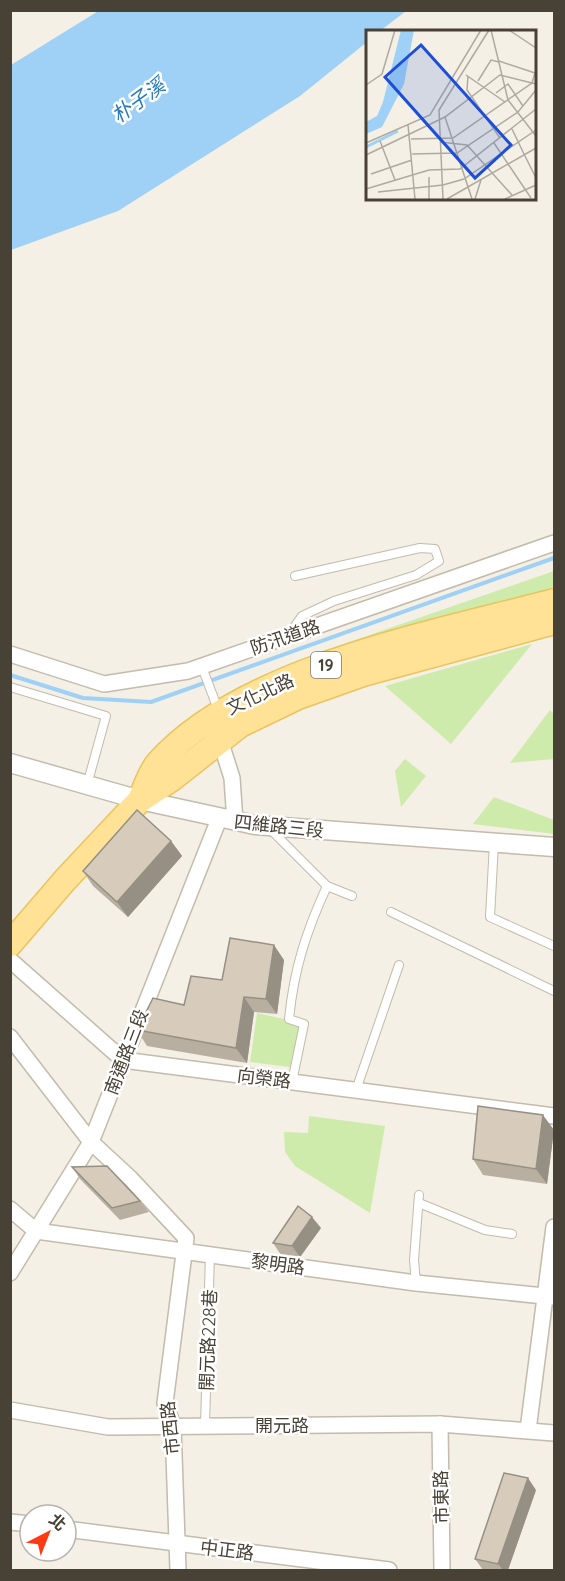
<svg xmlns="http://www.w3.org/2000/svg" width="565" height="1581" font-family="Quicksand,'Noto Sans TC',sans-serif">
<rect width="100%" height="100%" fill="#f4f0e6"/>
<g fill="#ceebac">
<path d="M554,571V587L309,656Z"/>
<path d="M532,644L451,744L385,686Z"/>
<path d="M550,710L554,714V759L510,763Z"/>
<path d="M405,759L426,776L401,807L395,771Z"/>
<path d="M494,797L554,820V834L473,824Z"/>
<path d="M257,1013L302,1023L290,1067L250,1062Z"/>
<path d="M309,1116L385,1126L370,1213L295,1166L285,1152L284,1132L308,1133Z"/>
</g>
<path fill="#9fd0f5" d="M100,10H406V11L380,31L367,32V42L300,96L118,211L11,250V65Z"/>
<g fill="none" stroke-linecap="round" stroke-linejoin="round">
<path stroke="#9fd0f5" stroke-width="4" d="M10,675L83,698L151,702L554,558"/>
<g stroke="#c3bbab" stroke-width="10">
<g id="service">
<path d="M290,633L302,616L334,601L416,575L439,561L435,549L420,548L295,576"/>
<path d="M202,667L219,712"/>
<path d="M10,687L106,716L87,785"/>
<path d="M271,830L327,886L352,896"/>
<path d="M494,843L490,917L554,946"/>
<path d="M391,912L554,991"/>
<path d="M292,1082L304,1024L289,1019C294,969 306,932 327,886"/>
<path d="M356,1090L399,965"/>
<path d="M419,1203L485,1230L512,1234"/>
<path d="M416,1283L414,1260L419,1195"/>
<path d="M205,1425L210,1254"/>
</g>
</g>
<g stroke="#c3bbab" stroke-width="18">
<g id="minor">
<path d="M10,654L104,684L188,671L554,543"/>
<path d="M220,740L232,778L235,822"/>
<path d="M10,960L123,1060L554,1116"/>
<path d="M10,1037L91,1142L130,1178L186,1238L165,1403L173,1426L178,1570"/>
<path d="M10,1209L36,1231L416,1283L554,1297"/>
<path d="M10,1273L91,1142L219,819"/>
<path d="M10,1410L108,1427L440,1424L554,1433"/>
<path d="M440,1424L442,1570"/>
<path d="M528,1430L554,1227"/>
<path d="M10,1522L30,1524"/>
<path d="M66,1529L389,1570"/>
</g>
</g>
<g stroke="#c3bbab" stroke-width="21">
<path id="tertiary" d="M10,763L140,800L255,825L554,847"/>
</g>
<g stroke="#ebc35d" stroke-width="27">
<g id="primary">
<path d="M140,800C145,788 150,772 158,763C242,668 435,633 554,601"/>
<path d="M10,944L65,880L140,800L173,778L240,725L298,697L363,674L554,622"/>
</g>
</g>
<use href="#service" stroke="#fff" stroke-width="8"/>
<use href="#minor" stroke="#fff" stroke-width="15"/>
<use href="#tertiary" stroke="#fff" stroke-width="18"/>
<use href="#primary" stroke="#ffe295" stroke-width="24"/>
</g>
<g fill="#b9afa1">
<path d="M171,841L182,856L128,917L93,886L83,871Z"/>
<path d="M284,960L277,1014L254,1012L247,1063L147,1046L137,1030L184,1005L222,980Z"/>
<path d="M554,1130L547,1184L483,1175L473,1159Z"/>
<path d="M72,1167L140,1201L149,1212L120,1220L80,1179Z"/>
<path d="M321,1228L300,1257L281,1255L273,1243Z"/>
<path d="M536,1490L508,1570H483L475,1559Z"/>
</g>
<g fill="#968f83">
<path d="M171,841L182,856L128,917L117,902Z"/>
<path d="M274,945L284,960L277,1014L266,999Z"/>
<path d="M244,997L254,1012L247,1063L236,1048Z"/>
<path d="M543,1115L554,1130L547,1184L536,1169Z"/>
<path d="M312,1217L321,1228L300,1257L292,1246Z"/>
<path d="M528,1478L536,1490L508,1570H503L498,1564Z"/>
</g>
<g fill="#d7ccbb" stroke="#968f83" stroke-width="1.5">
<path d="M137,810L171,841L117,902L83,871Z"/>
<path d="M230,938L274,945L266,999L244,997L236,1048L137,1030L153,998L184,1005L191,976L222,980Z"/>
<path d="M478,1106L543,1115L536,1169L473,1159Z"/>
<path d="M107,1166L140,1201L112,1208L72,1167Z"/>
<path d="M298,1206L312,1217L292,1246L273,1243Z"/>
<path d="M504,1473L528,1478L498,1564L475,1559Z"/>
</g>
<g text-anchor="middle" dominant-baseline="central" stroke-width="5" stroke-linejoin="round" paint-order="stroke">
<rect fill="#fff" stroke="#7f7a72" stroke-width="1.5" x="311" y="652" width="30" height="26" rx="4.5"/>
<g font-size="16" font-weight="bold" fill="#484135">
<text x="326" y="665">19</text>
</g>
<g font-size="18" fill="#484135" stroke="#fff">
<text transform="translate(285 637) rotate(-19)">防汛道路</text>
<text transform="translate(260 694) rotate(-25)">文化北路</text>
<text transform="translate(279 826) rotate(6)">四維路三段</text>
<text transform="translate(126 1052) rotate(-69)">南通路三段</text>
<text transform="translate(264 1078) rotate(7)">向榮路</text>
<text transform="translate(278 1264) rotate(8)">黎明路</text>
<text transform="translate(208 1340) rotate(-88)">開元路228巷</text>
<text x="282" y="1425">開元路</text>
<text transform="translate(170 1428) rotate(-96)">市西路</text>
<text transform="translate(441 1497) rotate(-91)">市東路</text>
<text transform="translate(227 1550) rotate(7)">中正路</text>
</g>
<g font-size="20" font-style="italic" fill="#277abb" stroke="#fff">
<text transform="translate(138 100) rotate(-36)">朴子溪</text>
</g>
</g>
<g transform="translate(366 30)">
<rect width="170" height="170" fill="#f4f0e6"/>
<path d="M35,0H48L38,54L16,97L0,104V92L11,86L17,72Z" fill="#9fd0f5"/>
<path fill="none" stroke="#9fd0f5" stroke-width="3" d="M0,117L32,101"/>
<path fill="none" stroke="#afaa9f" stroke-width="1.5" d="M125,0L142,70L170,106M143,0L170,18M133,31L169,43M100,45L139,72M102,46L101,60L134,108M112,51L125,30L133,32M0,55L16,44L29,0M130,63L142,54L157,76M79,87L106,169M42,95L49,169M146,99L158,124M45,109L87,108L166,53L169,43M14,111L29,150M74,112L101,115L146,165M0,113L64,85L115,0M128,113L165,168M46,124L91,123L152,82L170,60M158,124L170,148M0,125L79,87L134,45L170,54M5,144L46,130M63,147V169M0,159L63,140L94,139L170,79M12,162L77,155L98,149L170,100M77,169L73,80L123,0M81,169L170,118M109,169L115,150M139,169L170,155"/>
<path fill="#1d4ed8" fill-opacity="0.15" stroke="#1d4ed8" stroke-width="3" d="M55,15L145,115L109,148L19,47Z"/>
<rect width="170" height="170" fill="none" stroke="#484135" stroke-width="3"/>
</g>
<rect width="565" height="1581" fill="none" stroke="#484135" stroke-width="24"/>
<g transform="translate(48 1533) rotate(42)"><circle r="28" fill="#ffffff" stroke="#b6b3ae" stroke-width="1.5"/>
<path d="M0-4.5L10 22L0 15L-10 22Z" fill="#ff3a13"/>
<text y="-9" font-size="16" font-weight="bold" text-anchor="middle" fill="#484135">北</text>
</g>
</svg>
